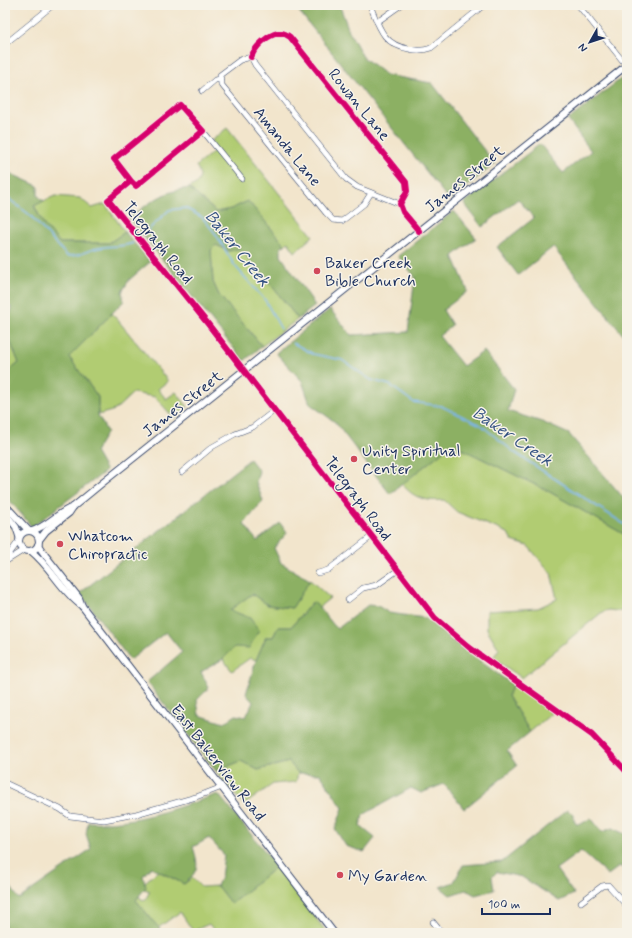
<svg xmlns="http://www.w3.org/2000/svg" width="632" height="938" font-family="Mynerve,sans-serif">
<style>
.green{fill:#b1cc72;stroke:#667e68}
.forest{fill:#8cb064;stroke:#547061}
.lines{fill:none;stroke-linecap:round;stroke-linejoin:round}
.stream{stroke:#7bb6ed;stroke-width:1.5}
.minor-casing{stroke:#3b4a6e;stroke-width:6}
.major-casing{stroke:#3b4a6e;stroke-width:8}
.minor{stroke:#fff;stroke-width:5}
.major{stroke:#fff;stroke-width:6}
.cycleway-casing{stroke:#f7f3e8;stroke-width:8}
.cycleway{stroke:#d6006c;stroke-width:6}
.poi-dot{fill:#d1495b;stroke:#f7f3e8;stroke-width:1.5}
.labels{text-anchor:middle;stroke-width:3;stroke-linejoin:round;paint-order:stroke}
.street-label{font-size:16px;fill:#1b2f5e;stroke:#f7f3e8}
.poi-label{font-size:16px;fill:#1b2f5e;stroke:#f7f3e8;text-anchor:start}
.water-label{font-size:17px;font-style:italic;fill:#335182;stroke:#f7f3e8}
</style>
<rect width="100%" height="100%" fill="#f7f3e8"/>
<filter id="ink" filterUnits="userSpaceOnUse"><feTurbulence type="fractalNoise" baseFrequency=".025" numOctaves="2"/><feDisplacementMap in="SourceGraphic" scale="8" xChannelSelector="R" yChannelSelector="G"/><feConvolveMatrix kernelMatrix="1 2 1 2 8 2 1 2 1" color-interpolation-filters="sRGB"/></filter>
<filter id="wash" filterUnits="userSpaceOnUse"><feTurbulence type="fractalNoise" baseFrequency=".012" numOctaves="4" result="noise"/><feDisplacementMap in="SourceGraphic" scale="16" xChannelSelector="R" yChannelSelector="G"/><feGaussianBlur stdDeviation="0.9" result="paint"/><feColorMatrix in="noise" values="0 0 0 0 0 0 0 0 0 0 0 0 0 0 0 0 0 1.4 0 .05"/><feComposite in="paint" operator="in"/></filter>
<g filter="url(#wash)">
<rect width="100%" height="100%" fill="#f2e5cc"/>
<g class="green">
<path d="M 227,128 L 313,236 L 295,252 L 288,242 L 285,245 L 248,201 L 231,209 L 216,212 L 189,188 C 200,182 203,177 196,166 L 214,151 L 212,140 Z"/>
<polygon points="55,196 80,198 92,208 105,204 125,232 109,243 60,243 44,225 34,205"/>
<polygon points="216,245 229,251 238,248 257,267 298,319 262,346 219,295 213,282 211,250"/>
<polygon points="112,313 168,381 158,389 166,399 176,392 188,407 174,418 155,397 133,393 115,410 98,415 98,397 69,357"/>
<polygon points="5,329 19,363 5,374"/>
<path d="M 452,444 L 548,491 L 627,536 L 627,612 L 608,610 L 601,613 L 522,678 L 493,658 L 499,649 L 487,629 L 487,611 L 538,608 L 557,599 L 551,573 L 528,546 L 512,541 L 508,533 L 457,512 L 444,500 C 427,502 413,498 402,484 Z"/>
<polygon points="310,580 330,598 319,607 312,602 291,627 278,627 273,637 266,637 256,660 250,658 232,671 223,659 235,647 250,618 229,610 252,594 268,605 292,608"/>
<polygon points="513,685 552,713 530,732 508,696"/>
<polygon points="241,761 258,770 289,762 298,773 296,782 273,784 244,805 216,771"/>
<polygon points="277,866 327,933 216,933 209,924 193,931 180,912 158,928 136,900 139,896 141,899 145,900 150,891 144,889 146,887 145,882 158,871 184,884 192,878 201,887 217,886 231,904"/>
</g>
<g class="forest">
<polygon points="294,5 337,5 341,9 349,31 363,57 386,75 432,83 495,164 449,200"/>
<polygon points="627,74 627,340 553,247 518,275 497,247 534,218 518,199 482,227 464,203 540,144 563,173 591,151 568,120"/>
<polygon points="5,171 38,186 38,196 44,201 34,206 44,225 60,243 109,243 125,232 150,262 129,280 122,292 124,301 69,357 98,397 98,415 107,432 95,452 106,471 32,527 5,495 5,374 19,363 5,329 12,308 5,302"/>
<path d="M 189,188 L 216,212 L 231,209 L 248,201 L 285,245 L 281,247 L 281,256 L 311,299 L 315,306 L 298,319 L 257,267 L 239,249 L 229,251 L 216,245 L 211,250 L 213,282 L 219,295 L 262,346 L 244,361 L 129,218 C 151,202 161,192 189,188 Z"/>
<polygon points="454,211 476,238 453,256 468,291 443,310 452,325 439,336 463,366 484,351 514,389 508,411 542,422 569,434 627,502 627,536 548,491 452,444 390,494 335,422 310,404 302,381 276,353 330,309 351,335 408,332 415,277 398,256"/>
<polygon points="250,459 259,471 256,482 263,501 244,524 257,541 280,523 287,533 274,548 281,563 310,580 292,608 268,605 252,594 230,610 250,618 259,630 249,648 235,647 223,659 201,672 209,688 197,700 199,715 224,723 236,715 246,717 253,702 246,694 256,660 266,637 273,637 278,627 291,627 313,602 319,607 337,629 368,605 378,606 389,613 425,618 451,640 513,685 508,696 530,732 507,751 517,766 464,809 444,784 421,793 411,788 363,815 360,826 375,838 364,852 346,846 335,829 343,808 320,774 298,773 289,762 258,770 241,761 216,771 147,682 182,652 166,632 130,660 80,593"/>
<path d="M 218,794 L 277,866 L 231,904 L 217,886 L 221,877 L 224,855 L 209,838 L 193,847 C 199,866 199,871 184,884 L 151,867 L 143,876 L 146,887 L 136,900 L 163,933 L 5,933 L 5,879 L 19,899 L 91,849 L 86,834 L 88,822 C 132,825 177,808 218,794 Z"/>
<polygon points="567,810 574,815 574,820 576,824 581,824 591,818 602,832 612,828 627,835 627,870 620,866 608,875 581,851 556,869 574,894 559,901 522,877 497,872 492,877 494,890 475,895 466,890 450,895 440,887 454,882 463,865 502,862"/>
</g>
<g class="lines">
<g class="stream">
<path d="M 5,196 L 30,215 L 67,256 C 82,257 85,250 98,248 C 110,246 121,247 133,243"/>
<polyline points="144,234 169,210 185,208 202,217 215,233 235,266 265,300 281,329"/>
<polyline points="293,343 313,354 342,360 371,380 390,385 413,402 441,406 481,425 514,452 627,526"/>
</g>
</g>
</g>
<g filter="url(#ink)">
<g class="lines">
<defs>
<g id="minor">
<path d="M 370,5 C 379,27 383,45 409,49 C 417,51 423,51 431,48 L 484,5"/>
<polyline points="578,5 626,65"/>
<polyline points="377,22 401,5"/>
<polyline points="5,44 53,5"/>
<path d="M 251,57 C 257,44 276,25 290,37 L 406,182 L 407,191 L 400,204 L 403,212 L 419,231"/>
<polyline points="251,57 240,60 220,75 221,84 326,213 333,220 342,221 364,204 371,193"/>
<polyline points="251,57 255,65 346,179 357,187 400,204"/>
<polyline points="202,91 215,80 221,79"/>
<polyline points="203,131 242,179"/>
<polyline points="131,181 114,159 180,105 203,131 136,186 131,181 108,200 208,324 435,618 470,648 592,735 627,772"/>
<polyline points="182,472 212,447 235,434 253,427 275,410"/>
<polyline points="5,560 18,542"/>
<polyline points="5,562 24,550"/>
<polyline points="318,573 328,570 372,536"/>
<polyline points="348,600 363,588 377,585 398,570"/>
<polyline points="5,783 60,809 70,816 104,820 136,814 196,797 222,787"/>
<polyline points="581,902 602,886 608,885 627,906"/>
<polyline points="433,922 442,933"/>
</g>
<g id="major">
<polyline points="5,505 28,530"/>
<polyline points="5,513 16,527 19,536"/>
<circle cx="29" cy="541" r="10"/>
<path d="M 32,531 C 48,526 58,512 73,507"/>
<polyline points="39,540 46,531 69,513 73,507 101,484 627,65"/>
<polyline points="38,545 45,555 79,598 82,606"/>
<path d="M 31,551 C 51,567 62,592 82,606 L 334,933"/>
</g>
</defs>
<use href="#minor" class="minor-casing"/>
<use href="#major" class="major-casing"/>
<use href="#minor" class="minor"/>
<use href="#major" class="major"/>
<defs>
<g id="cycleway">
<path d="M 251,57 C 257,44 276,25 290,37 L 406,182 L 407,191 L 400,204 L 403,212 L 419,231"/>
<polyline points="131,181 114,159 180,105 203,131 136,186 131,181 108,200 208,324 435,618 470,648 592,735 627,772"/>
</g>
</defs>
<use href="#cycleway" class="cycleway-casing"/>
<use href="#cycleway" class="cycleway"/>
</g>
</g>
<g class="poi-dot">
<circle cx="317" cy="271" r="4"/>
<circle cx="354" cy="459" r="4"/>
<circle cx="60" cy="544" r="4"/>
<circle cx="340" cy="875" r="4"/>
</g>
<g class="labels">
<g class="street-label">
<text transform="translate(360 104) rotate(51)" y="6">Rowan Lane</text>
<text transform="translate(288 146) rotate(51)" y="6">Amanda Lane</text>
<text transform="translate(464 178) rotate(-39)" y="6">James Street</text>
<text transform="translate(159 242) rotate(51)" y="6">Telegraph Road</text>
<text transform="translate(182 403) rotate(-38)" y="6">James Street</text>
<text transform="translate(359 498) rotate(53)" y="6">Telegraph Road</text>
<text transform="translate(219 762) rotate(52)" y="6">East Bakerview Road</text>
</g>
<g class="poi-label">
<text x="325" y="268">Baker Creek<tspan x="325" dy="18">Bible Church</tspan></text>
<text x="362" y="456">Unity Spiritual<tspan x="362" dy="18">Center</tspan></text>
<text x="68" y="541">Whatcom<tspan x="68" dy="18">Chiropractic</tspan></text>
<text x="348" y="881">My Garden</text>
</g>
<g class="water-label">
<text transform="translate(238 248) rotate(51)" y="6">Baker Creek</text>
<text transform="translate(513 436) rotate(34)" y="6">Baker Creek</text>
</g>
</g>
<rect width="632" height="938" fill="none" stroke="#f7f3e8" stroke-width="20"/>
<g transform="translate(590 42) rotate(231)" stroke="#f7f3e8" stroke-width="3" paint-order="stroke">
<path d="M0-3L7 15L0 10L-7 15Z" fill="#1b2f5e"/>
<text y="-6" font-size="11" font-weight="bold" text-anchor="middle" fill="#1b2f5e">N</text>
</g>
<path d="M482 908v6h68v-6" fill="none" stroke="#1b2f5e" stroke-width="2"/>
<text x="488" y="908" font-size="12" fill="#1b2f5e" stroke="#f7f3e8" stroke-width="3" paint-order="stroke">100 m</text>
</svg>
